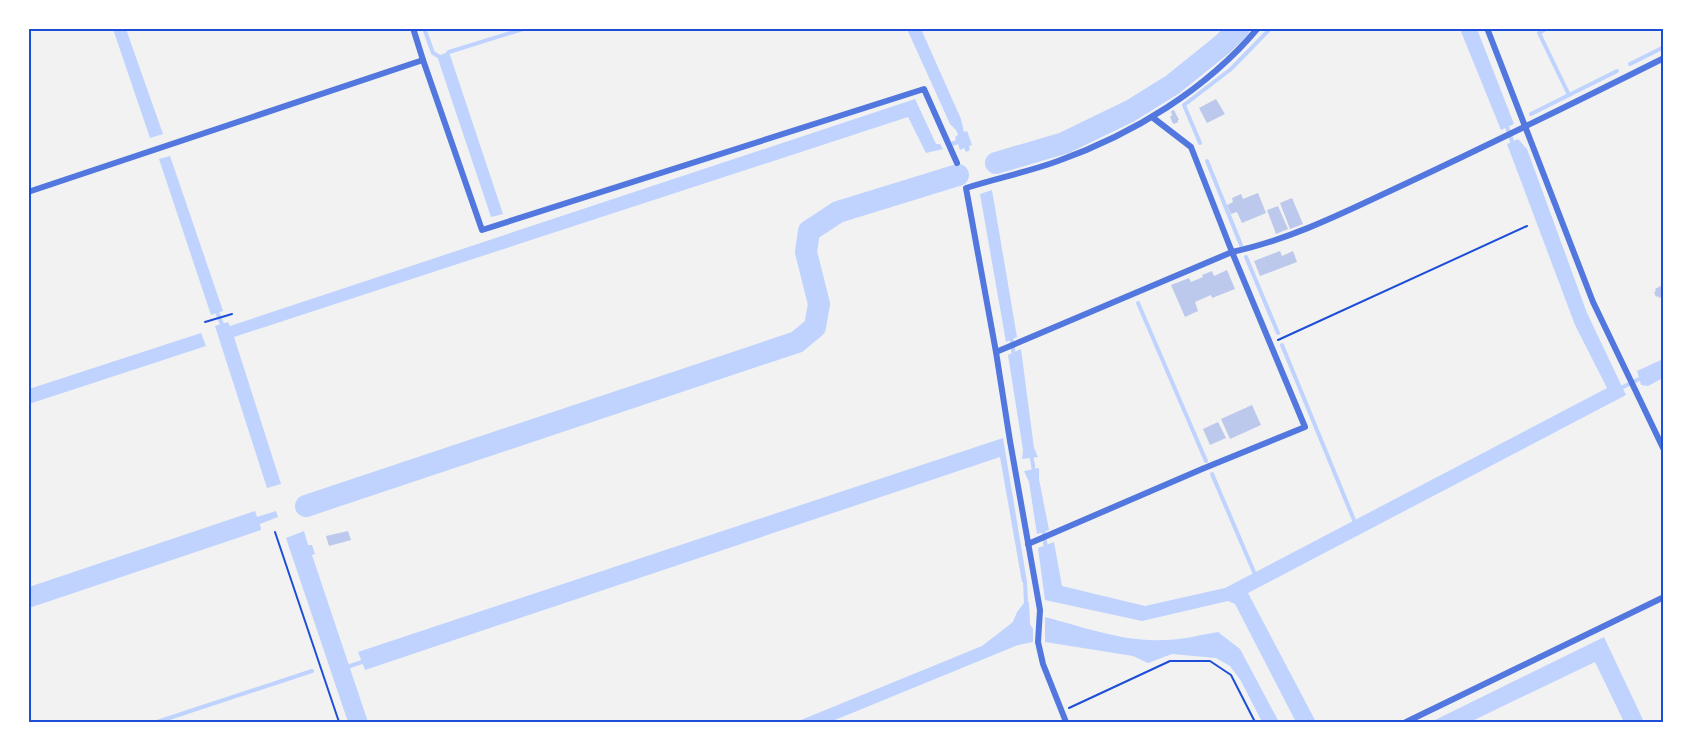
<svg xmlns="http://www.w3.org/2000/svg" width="1692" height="751" font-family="'Golos Text',sans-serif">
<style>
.water{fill:#bfd3fe}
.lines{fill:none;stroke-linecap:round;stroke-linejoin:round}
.stream{stroke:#bfd3fe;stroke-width:4}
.river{stroke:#bfd3fe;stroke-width:22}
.building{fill:#bdc9ec}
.path{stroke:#1d4ed8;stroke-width:2}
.minor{stroke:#5277de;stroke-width:6}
.neatline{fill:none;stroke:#1d4ed8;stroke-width:2}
</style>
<rect width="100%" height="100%" fill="#f2f2f2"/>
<g class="water">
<polygon points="113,29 126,29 163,134 150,138"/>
<polygon points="907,29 921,29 961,119 964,132 967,131 972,145 969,146 970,150 966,152 964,148 960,150 958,144 953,146 951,142 956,140 955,137 958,135 956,130 950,124"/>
<polygon points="1460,29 1477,29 1514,124 1501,130"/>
<polygon points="449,52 503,214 491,217 437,56"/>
<polygon points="915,99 936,144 940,144 943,149 926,153 908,117 234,337 281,484 267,488 215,326 228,322 230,326"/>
<polygon points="1518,139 1527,149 1587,313 1626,395 1248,593 1316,722 1296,722 1235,604 1228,601 1142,621 1045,600 1038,548 1054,542 1062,586 1145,606 1225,588 1607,388 1575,325 1507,144"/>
<polygon points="170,156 223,311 211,315 159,159"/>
<polygon points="992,190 1017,337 1006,342 980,194"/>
<polygon points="201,333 206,346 29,404 29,389"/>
<polygon points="1021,349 1034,448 1038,457 1022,459 1023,450 1008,355"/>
<polygon points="1663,359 1663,378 1648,386 1641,385 1637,371"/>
<polygon points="1003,438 1027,582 1022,582 1000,457 365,670 358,652"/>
<polygon points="1039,468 1039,479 1049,530 1037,534 1029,482 1024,471"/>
<polygon points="255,511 257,517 276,511 278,517 260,524 261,530 29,608 29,587"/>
<polygon points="304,531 308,545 312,545 315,554 312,555 368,722 348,722 286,538"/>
<polygon points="1029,602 1030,624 1033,629 1033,642 1018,645 830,722 796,722 982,646 1013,622 1017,612 1024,603"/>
<path d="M 1045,617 C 1083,627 1124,642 1163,640 C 1182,640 1200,635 1218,632 L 1240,649 L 1279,722 L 1262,722 L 1241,681 L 1230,666 L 1216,658 L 1172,654 L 1148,663 L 1133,656 L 1045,642 Z"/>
<polygon points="1604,637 1644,722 1624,722 1595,662 1470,722 1431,722"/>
</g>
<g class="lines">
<g class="stream">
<polyline points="424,28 433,53 440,57"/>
<polyline points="1547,28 1539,33 1569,95"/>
<polyline points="446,56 449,52 526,28"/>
<polyline points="1630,64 1664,47"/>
<polyline points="1531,114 1617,71"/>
<polyline points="1507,127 1512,141"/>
<polyline points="1200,143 1184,105 1231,69 1271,28"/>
<polyline points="1207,161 1241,245"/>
<polyline points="1246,257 1278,333"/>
<polyline points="1138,303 1206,461"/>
<polyline points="216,309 223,327"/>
<polyline points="1011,335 1014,357"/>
<polyline points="1282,345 1354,520"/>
<polyline points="1623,387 1639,379"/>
<polyline points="1031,453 1034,472"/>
<polyline points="1212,474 1254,572"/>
<polyline points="1043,527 1046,549"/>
<polyline points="1025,582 1026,603"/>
<polyline points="347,667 362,662"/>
<polyline points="157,722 312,671"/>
</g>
<g class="river">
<polyline points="996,163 1064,143 1130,111 1172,85 1223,44 1239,28"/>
<polyline points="306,506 797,342 815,327 819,304 806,252 809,231 838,212 958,175"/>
</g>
</g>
<g class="building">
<polygon points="1216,99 1225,114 1207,123 1199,108"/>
<polygon points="1174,110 1179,120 1178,120 1178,122 1174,124 1172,122 1170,116 1172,116 1171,111"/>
<polygon points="1258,193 1266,213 1242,223 1237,212 1231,214 1227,205 1233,202 1232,198 1241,194 1243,199"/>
<polygon points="1292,198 1303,224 1290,229 1280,203"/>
<polygon points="1278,206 1288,229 1276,234 1267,210"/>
<polygon points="1280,251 1282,256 1293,251 1297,262 1260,276 1254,261"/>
<polygon points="1227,270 1235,289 1212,298 1211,295 1195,302 1198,311 1185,317 1171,285 1189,278 1191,282 1203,277 1202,275 1212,271 1214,276"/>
<polygon points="1663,285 1664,296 1659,298 1658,296 1656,297 1654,292 1656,291 1655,289"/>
<polygon points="1252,405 1261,425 1230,439 1221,419"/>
<polygon points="1218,422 1226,438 1210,445 1203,429"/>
<polygon points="348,531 351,540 329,546 326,536"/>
</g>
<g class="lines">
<g class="path">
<polyline points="205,322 232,314"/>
<polyline points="1278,340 1527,226"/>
<polyline points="275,532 339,722"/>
<polyline points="1069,708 1170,661 1210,661 1231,675 1255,722"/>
</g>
<g class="minor">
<polyline points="413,28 423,60"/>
<polyline points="1487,28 1593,302 1664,450"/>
<polyline points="28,192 423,60 482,230 924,89 957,163"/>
<path d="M 996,352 L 1232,252 C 1293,239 1349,210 1405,184 C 1492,143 1578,101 1664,58"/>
<polyline points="1028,544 1202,469 1305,427 1232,252 1191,147 1152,117"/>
<path d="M 1066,722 L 1043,664 L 1038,642 L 1040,610 L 1010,441 L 996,352 L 966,188 C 997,178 1028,172 1058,161 C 1133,134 1206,90 1258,28"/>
<polyline points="1406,722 1664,597"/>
</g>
</g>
<rect width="1692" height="751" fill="none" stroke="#ffffff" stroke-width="60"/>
<rect x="30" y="30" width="1632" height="691" class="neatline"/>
</svg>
